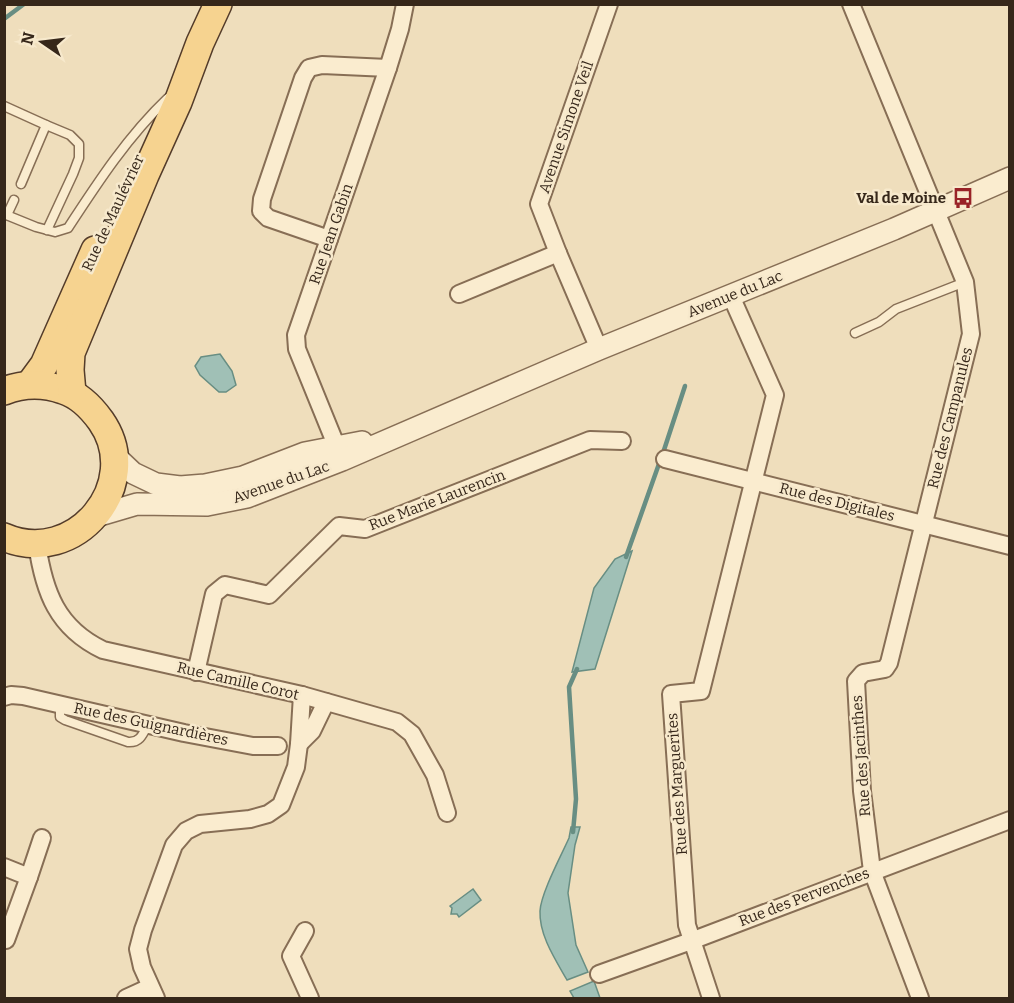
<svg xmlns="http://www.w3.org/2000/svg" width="1014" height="1003" font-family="Bitter,serif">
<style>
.water{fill:#a0c0b6;stroke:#688e83;stroke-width:1.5}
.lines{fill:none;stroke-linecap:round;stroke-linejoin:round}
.stream{stroke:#688e83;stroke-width:4.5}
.service-casing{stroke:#876e55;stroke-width:11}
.minor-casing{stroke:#876e55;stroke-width:20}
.tertiary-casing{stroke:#876e55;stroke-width:24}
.primary-casing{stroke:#543c2a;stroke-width:30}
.service{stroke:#faeccf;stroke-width:8}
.minor{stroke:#faeccf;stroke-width:16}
.tertiary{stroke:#faeccf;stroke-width:21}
.primary{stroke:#f6d390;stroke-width:27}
.labels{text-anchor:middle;stroke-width:5;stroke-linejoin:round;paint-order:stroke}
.street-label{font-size:15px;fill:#36271a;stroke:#f7e9cc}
.poi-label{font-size:15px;font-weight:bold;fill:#36271a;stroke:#f7e9cc;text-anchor:end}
</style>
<rect width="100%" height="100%" fill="#efdebc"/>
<g class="water">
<polygon points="220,354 232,371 236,385 226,392 219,392 200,375 195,366 201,357"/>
<polygon points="632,551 595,669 572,672 594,588 615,559"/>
<path d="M 571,827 L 580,827 L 575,845 L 568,893 L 576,945 L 588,972 L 567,980 C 555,959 539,935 540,911 C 541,893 561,856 569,838 Z"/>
<polygon points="473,889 481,900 459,917 457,914 451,914 452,908 450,906"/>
<polygon points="594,981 600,998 574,998 570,991"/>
</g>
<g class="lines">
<g class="stream">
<polyline points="4,19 24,4"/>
<polyline points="664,450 685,386"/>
<polyline points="626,557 660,461"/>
<polyline points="573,832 576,799 569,687 577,669"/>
</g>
<defs>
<g id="service">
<polyline points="4,106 46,125 21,184"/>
<polyline points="46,125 70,135 79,144 79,158 73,174 47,230"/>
<path d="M 4,214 L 36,227 L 55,232 L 68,228 C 98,182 128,136 168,98"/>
<polyline points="7,215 14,200"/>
<polyline points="855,333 879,322 896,309 965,282"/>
<path d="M 60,704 L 60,717 L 65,720 L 128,742 C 140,743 143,734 148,724"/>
</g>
<g id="minor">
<polyline points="851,4 965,282 971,334 889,663 885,669 863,673 856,681 862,791 872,871 920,998"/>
<polyline points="329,239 268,218 261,211 262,199 303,78 309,68 322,65 388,68"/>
<polyline points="459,294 558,253"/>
<polyline points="599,349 558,253 539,204 609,4"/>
<polyline points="338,457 334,440 297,349 296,335 388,68 400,29 405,4"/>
<polyline points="665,459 1010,546"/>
<path d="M 37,544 C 44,592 57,628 103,650 L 302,695 L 397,722 L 412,734 L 435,775 L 447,813"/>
<polyline points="196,672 214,594 225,585 269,595 339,526 365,529 590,440 622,441"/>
<polyline points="302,695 299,744 312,731 326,702"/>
<polyline points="4,697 11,695 23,696 184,733 253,746 278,746"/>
<polyline points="4,867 29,877 6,940"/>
<polyline points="29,877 42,838"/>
<polyline points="305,931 291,956 310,998"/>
<polyline points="599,974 691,941 1010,820"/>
<polyline points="126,998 150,987"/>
<polyline points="156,998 142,967 138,949 143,930 174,845 186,831 200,824 250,819 268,814 281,805 296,767 299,744"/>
<polyline points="711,998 687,925 671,694 701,691 775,395 731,296"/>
</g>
<g id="tertiary">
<polyline points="114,455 133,473 156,484 180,487 205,485 243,477 305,453 362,442"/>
<polyline points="93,517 137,504 207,505 247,497 342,460 599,349 894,229 1010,178"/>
</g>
<g id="primary">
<polyline points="30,384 44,365 95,250"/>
<path d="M 4,391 C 24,383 43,383 63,390 C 79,395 91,407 101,421 C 145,484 75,568 4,537"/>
<polyline points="72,393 70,370 71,353 145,175 178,102 200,43 218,4"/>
</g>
</defs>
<use href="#service" class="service-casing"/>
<use href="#minor" class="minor-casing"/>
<use href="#tertiary" class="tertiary-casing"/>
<use href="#primary" class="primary-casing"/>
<use href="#service" class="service"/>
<use href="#minor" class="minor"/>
<use href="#tertiary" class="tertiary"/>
<use href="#primary" class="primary"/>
</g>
<defs>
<symbol id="bus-bare" viewBox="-9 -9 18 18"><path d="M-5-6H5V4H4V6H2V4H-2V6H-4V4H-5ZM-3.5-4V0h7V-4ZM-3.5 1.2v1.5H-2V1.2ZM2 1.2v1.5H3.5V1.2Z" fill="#992227" stroke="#f7e9cc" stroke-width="2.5" paint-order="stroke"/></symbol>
</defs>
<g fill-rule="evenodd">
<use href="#bus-bare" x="948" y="183" width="30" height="30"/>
</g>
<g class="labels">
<g class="street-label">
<text transform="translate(566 127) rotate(-71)" y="5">Avenue Simone Veil</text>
<text transform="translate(113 213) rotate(-65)" y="5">Rue de Maulévrier</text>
<text transform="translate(331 234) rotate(-71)" y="5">Rue Jean Gabin</text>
<text transform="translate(735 294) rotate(-22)" y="5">Avenue du Lac</text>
<text transform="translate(950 418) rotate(-76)" y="5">Rue des Campanules</text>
<text transform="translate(281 482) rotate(-19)" y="5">Avenue du Lac</text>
<text transform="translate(437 500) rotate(-21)" y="5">Rue Marie Laurencin</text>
<text transform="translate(837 502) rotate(14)" y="5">Rue des Digitales</text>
<text transform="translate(238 681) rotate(13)" y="5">Rue Camille Corot</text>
<text transform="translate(151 724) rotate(12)" y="5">Rue des Guignardières</text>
<text transform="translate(861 756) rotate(-94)" y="5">Rue des Jacinthes</text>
<text transform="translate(677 784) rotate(-94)" y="5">Rue des Marguerites</text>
<text transform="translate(804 897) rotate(-21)" y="5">Rue des Pervenches</text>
</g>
<g class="poi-label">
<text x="946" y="203">Val de Moine</text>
</g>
</g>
<rect width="1014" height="1003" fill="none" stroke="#36271a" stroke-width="12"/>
<g transform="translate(42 42) rotate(284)" stroke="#f7e9cc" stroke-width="4.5" paint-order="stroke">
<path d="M0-4.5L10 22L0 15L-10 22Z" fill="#36271a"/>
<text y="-9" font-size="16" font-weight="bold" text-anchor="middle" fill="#36271a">N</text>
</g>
</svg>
